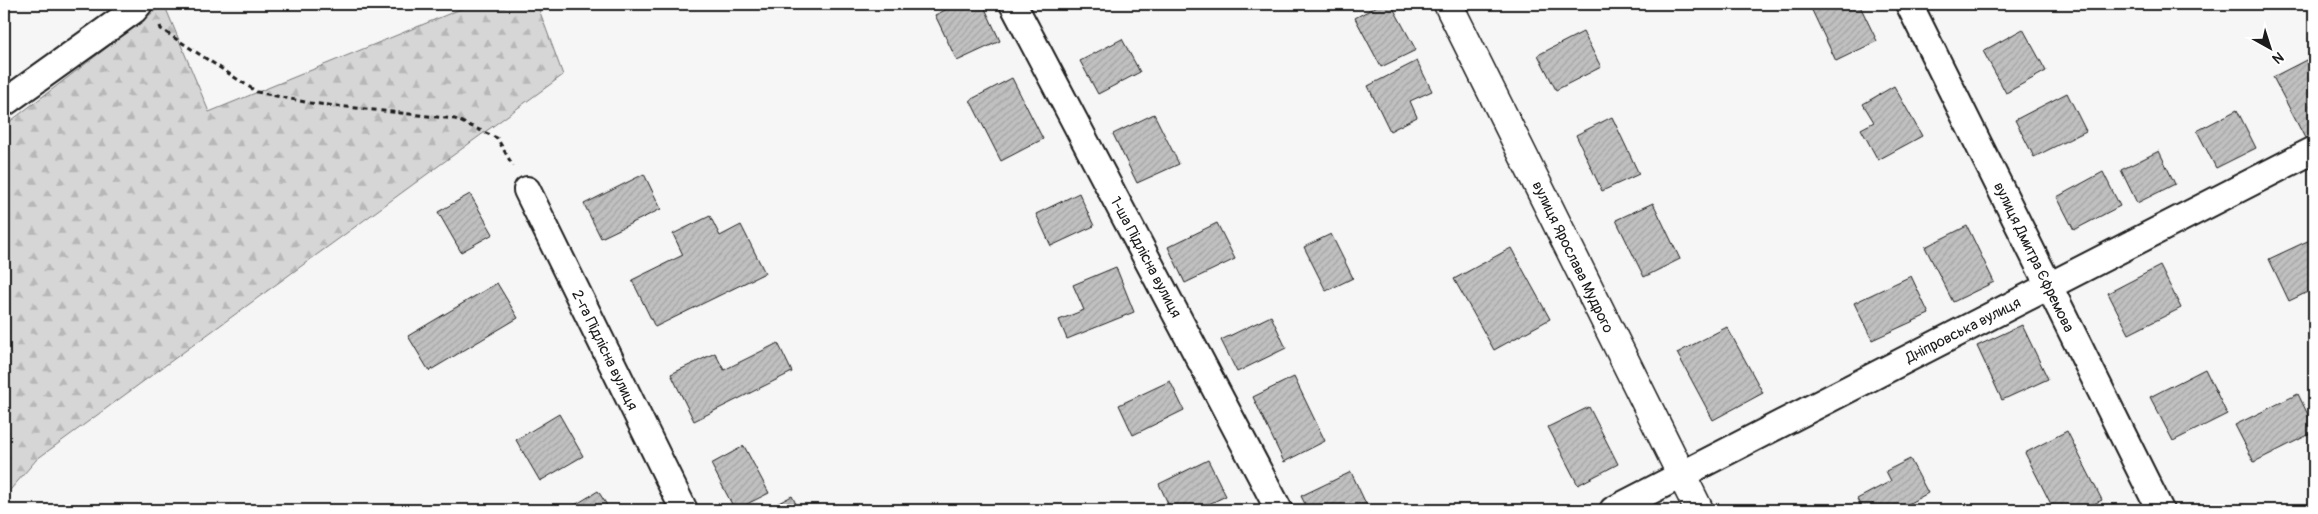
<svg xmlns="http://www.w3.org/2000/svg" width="2318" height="514" font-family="Pangolin,sans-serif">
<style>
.forest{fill:url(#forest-firs);stroke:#797979}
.building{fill:url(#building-hatch);stroke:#1c1c1c}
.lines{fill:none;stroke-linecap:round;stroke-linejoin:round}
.street-casing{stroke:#1c1c1c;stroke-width:30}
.secondary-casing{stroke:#1c1c1c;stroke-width:31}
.path{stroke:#1c1c1c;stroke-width:3;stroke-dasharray:5 4;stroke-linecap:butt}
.street{stroke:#fff;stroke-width:26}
.secondary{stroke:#fff;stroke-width:28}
.labels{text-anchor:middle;stroke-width:5;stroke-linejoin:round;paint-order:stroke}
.street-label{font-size:15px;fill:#1c1c1c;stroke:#fff}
</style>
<defs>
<pattern id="forest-firs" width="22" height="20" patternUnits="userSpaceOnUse" patternTransform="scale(1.25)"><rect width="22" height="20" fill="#d6d6d6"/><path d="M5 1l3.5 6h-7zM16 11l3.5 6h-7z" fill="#b7b7b7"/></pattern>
<pattern id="building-hatch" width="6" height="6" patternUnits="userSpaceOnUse" patternTransform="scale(1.25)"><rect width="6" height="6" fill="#c0c0c0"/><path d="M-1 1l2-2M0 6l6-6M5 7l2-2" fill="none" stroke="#a4a4a4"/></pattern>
</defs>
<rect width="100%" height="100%" fill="#f6f6f6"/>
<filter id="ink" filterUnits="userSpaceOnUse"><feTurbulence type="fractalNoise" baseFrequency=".02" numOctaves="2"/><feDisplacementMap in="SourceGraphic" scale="10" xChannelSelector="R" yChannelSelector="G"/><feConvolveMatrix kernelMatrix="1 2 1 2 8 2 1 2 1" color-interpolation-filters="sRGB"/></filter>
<g filter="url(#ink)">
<polygon class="forest" points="164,4 209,112 473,4 537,4 563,75 37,459 4,497 4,126"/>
<g class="building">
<polygon points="958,4 983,4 1000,41 957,61 935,15"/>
<polygon points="1381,4 1391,4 1416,50 1381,67 1355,18"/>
<polygon points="1809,4 1859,4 1877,41 1836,61"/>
<polygon points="2023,29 2046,71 2006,93 1983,51"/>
<polygon points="1583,32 1601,67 1556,90 1538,55"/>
<polygon points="1122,39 1140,72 1098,94 1080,61"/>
<polygon points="2314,56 2314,133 2305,138 2273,77"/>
<polygon points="1417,61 1432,91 1410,101 1417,117 1390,131 1368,86"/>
<polygon points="1012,78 1043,139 1001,161 970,100"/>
<polygon points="1894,86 1922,136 1878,160 1861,129 1874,122 1863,104"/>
<polygon points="2067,93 2086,131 2034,157 2015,120"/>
<polygon points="2237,110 2256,148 2216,168 2197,131"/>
<polygon points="1154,114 1179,164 1137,183 1113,134"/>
<polygon points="1612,117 1639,174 1602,191 1576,135"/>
<polygon points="2159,151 2175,184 2137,203 2121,170"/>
<polygon points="2103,172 2120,206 2074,230 2057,197"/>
<polygon points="644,174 661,209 601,238 584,204"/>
<polygon points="1079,193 1094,226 1051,246 1036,214"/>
<polygon points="470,194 493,234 461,252 438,212"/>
<polygon points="1653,203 1680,259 1644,277 1616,220"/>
<polygon points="710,216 720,236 741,225 765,273 655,327 632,280 683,255 673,234"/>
<polygon points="1217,223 1235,259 1185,283 1168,247"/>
<polygon points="1967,226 1994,282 1953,302 1925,247"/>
<polygon points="1331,234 1353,278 1326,291 1304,247"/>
<polygon points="2314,238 2314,289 2289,301 2269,259"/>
<polygon points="1511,248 1550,319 1494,350 1454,279"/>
<polygon points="2160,266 2181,308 2129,334 2108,293"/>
<polygon points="1116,267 1134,312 1067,339 1059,320 1084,310 1073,285"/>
<polygon points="1911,276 1929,314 1872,340 1854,303"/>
<polygon points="497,283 518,318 429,371 408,336"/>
<polygon points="1271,316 1286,348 1237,372 1221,340"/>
<polygon points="2022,325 2048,379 2002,400 1977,346"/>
<polygon points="1727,327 1763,393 1713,420 1677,353"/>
<polygon points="778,343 792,372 694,421 671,374 715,353 724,370"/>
<polygon points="2205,369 2227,414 2173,441 2150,397"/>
<polygon points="1294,377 1325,441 1284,462 1253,397"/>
<polygon points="1170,381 1184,410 1133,435 1119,405"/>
<polygon points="2298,394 2314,427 2314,432 2254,462 2235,425"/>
<polygon points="1589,407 1618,464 1578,485 1548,427"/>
<polygon points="559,414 583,456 540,481 516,440"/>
<polygon points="2067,431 2102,500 2081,510 2054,510 2025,453"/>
<polygon points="744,446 769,493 735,510 711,464"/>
<polygon points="1910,459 1928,493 1897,510 1863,510 1857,499 1891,481 1886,471"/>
<polygon points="1208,460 1226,496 1196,510 1171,510 1159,484"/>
<polygon points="1351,472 1368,508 1362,510 1308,510 1301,496"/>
<polygon points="598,491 610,510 567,510"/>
<polygon points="792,496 799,510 765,510"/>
</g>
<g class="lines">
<defs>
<g id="street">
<polyline points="1013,4 1279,510"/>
<polyline points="1909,4 2160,510"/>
<polyline points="4,103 134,10 139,4"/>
<polyline points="527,190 684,510"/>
<polyline points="1613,510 2314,150"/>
</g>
<polyline id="secondary" points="1448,4 1699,510"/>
</defs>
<use href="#street" class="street-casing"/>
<use href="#secondary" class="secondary-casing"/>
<polyline class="path" points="160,26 161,29 257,92 310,103 455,119 497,138 513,166"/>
<use href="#street" class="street"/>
<use href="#secondary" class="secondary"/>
</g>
</g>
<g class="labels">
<g class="street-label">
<text transform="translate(1146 257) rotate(62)" y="5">1-ша Підлісна вулиця</text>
<text transform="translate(1573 257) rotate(64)" y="5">вулиця Ярослава Мудрого</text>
<text transform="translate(2034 257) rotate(64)" y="5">вулиця Дмитра Єфремова</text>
<text transform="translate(1963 330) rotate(-27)" y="5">Дніпровська вулиця</text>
<text transform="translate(605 350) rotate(64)" y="5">2-га Підлісна вулиця</text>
</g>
</g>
<rect width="2318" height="514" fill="none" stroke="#fff" stroke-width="20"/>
<rect x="10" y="10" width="2298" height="494" fill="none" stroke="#1c1c1c" stroke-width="2" filter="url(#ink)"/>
<g transform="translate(2270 48) rotate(141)" stroke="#ffffff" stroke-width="4" paint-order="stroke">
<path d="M0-4L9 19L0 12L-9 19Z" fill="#1c1c1c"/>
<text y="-8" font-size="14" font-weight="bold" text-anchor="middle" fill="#1c1c1c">N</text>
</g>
</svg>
